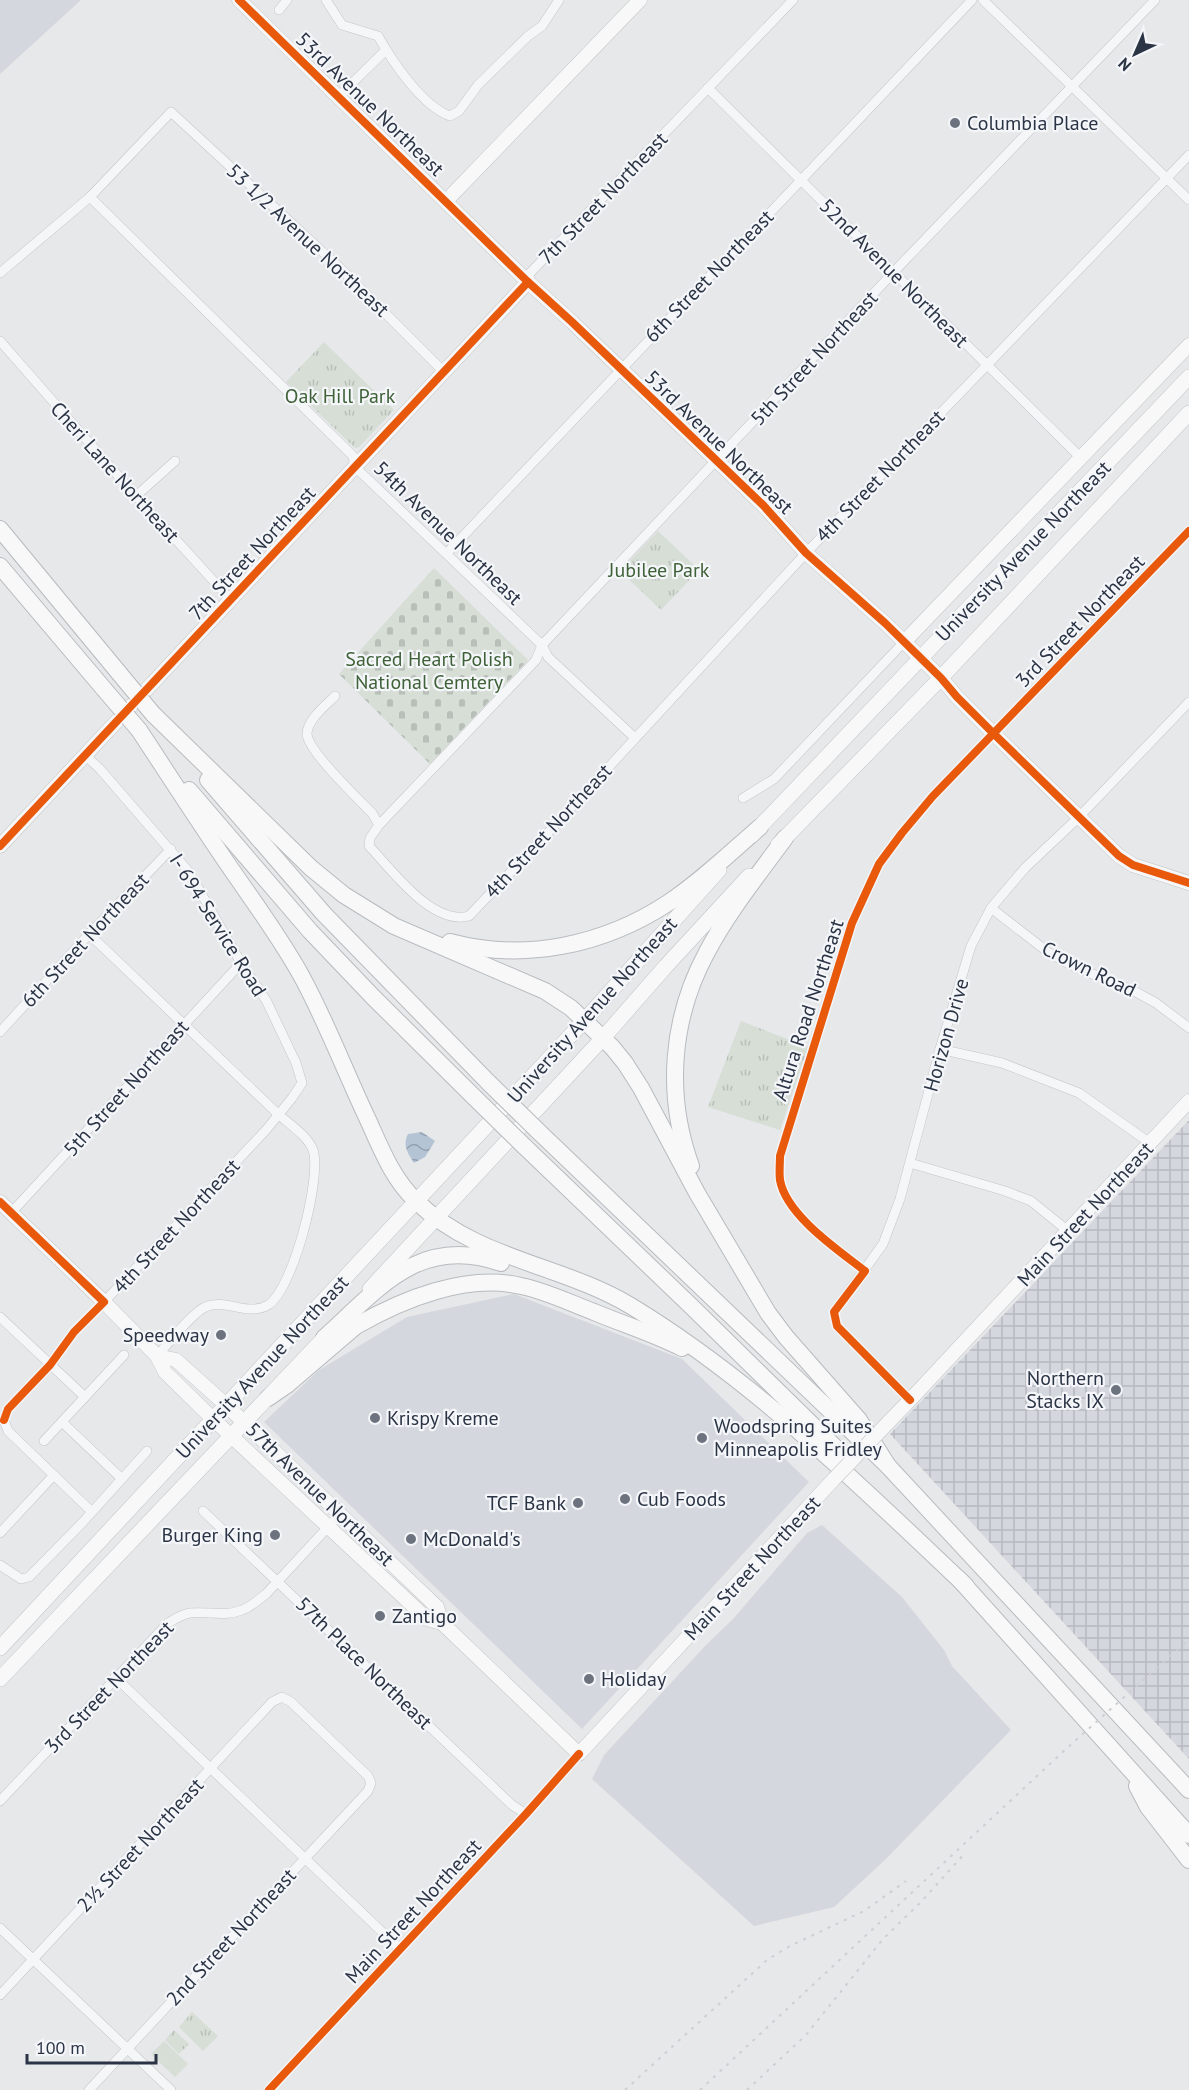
<svg xmlns="http://www.w3.org/2000/svg" width="1189" height="2090" font-family="'PT Sans',sans-serif">
<style>
.built{fill:#d4d7dd}
.industrial{fill:url(#industrial-grid)}
.grass{fill:url(#grass-tufts)}
.cemetery{fill:url(#cemetery-stones)}
.pitch{fill:#d6ded6}
.water{fill:url(#water-waves)}
.lines{fill:none;stroke-linecap:round;stroke-linejoin:round}
.street-casing{stroke:#c4c6c8;stroke-width:10}
.secondary-casing{stroke:#c4c6c8;stroke-width:15}
.primary-casing{stroke:#c2c5c8;stroke-width:16}
.highway-casing{stroke:#b8bbbf;stroke-width:18}
.street{stroke:#f5f6f7;stroke-width:9}
.secondary{stroke:#f8f8f8;stroke-width:14}
.primary{stroke:#f8f8f8;stroke-width:15}
.highway{stroke:#f8f8f8;stroke-width:16}
.rail{stroke:#cecfd2;stroke-width:2;stroke-dasharray:3 6;stroke-linecap:butt}
.secondary-bridge-casing{stroke:#c4c6c8;stroke-width:15;stroke-linecap:butt}
.highway-bridge-casing{stroke:#b8bbbf;stroke-width:18;stroke-linecap:butt}
.secondary-bridge{stroke:#f8f8f8;stroke-width:14}
.highway-bridge{stroke:#f8f8f8;stroke-width:16}
.cycleway-casing{stroke:#f4f6f9;stroke-width:11}
.cycleway{stroke:#e8590c;stroke-width:8}
.poi-dot{fill:#6c737f;stroke:#f4f6f9;stroke-width:2}
.labels{text-anchor:middle;stroke-width:4.5;stroke-linejoin:round;paint-order:stroke}
.street-label{font-size:20px;fill:#2b3445;stroke:#f4f6f9}
.poi-label{font-size:20px;fill:#2b3445;stroke:#f4f6f9;text-anchor:start}
.park-label{font-size:20px;fill:#3f6138;stroke:#f4f6f9}
</style>
<defs>
<pattern id="industrial-grid" width="8" height="8" patternUnits="userSpaceOnUse" patternTransform="scale(1.5)"><rect width="8" height="8" fill="#d4d7dd"/><path d="M0 4h8M4 0v8" fill="none" stroke="#b6b9bf"/></pattern>
<pattern id="grass-tufts" width="24" height="20" patternUnits="userSpaceOnUse" patternTransform="scale(1.5)"><rect width="24" height="20" fill="#d6ded6"/><path d="M3 7l-1-3M5 7V3M7 7l1-3M15 17l-1-3M17 17v-4M19 17l1-3" fill="none" stroke="#b8bfb9"/></pattern>
<pattern id="cemetery-stones" width="16" height="16" patternUnits="userSpaceOnUse" patternTransform="scale(1.5)"><rect width="16" height="16" fill="#d6ded6"/><path d="M2 7V4a2 2 0 0 1 4 0v3zM10 15v-3a2 2 0 0 1 4 0v3z" fill="#b8bfb9"/></pattern>
<pattern id="water-waves" width="16" height="10" patternUnits="userSpaceOnUse" patternTransform="scale(1.5)"><rect width="16" height="10" fill="#b4c4d5"/><path d="M0 5q4-4 8 0t8 0" fill="none" stroke="#93a0af"/></pattern>
</defs>
<rect width="100%" height="100%" fill="#e6e8ea"/>
<g class="built">
<polygon points="0,0 81,0 0,74"/>
<polygon points="514,1294 682,1359 809,1482 582,1729 264,1422 319,1370 407,1317"/>
<polygon points="822,1525 902,1597 944,1650 952,1666 1011,1730 886,1859 834,1907 754,1926 592,1779 604,1755 706,1645 734,1618 807,1533"/>
</g>
<polygon class="industrial" points="1189,1120 1189,1759 890,1434"/>
<g class="grass">
<polygon points="324,342 394,410 359,447 355,448 286,382"/>
<polygon points="658,531 699,570 661,610 620,571"/>
<polygon points="741,1021 808,1047 780,1130 708,1107"/>
<polygon points="192,2012 218,2036 203,2051 179,2027"/>
<polygon points="174,2030 189,2044 179,2054 165,2040"/>
</g>
<polygon class="cemetery" points="434,568 528,660 430,764 339,674"/>
<polygon class="pitch" points="164,2041 188,2064 175,2077 151,2054"/>
<path class="water" d="M 422,1132 L 435,1141 L 425,1157 L 414,1163 C 408,1154 402,1145 408,1134 Z"/>
<g class="lines">
<defs>
<g id="street">
<path d="M 326,0 L 342,25 L 378,36 C 392,61 422,106 450,116 L 459,111 L 478,85 L 528,36 L 542,26 L 559,0"/>
<polyline points="983,0 1189,200"/>
<path d="M 1155,0 L 908,257 L 542,645 L 536,660 L 379,825 L 370,838 L 369,846 C 392,870 432,926 469,916 L 560,820 L 806,553 L 1189,155"/>
<polyline points="279,10 287,0"/>
<polyline points="708,88 1081,458"/>
<polyline points="338,97 386,50"/>
<polyline points="90,197 353,456 355,467 542,645 548,657 635,738"/>
<polyline points="0,273 90,197 171,112 339,267 443,371"/>
<polyline points="528,282 530,273 793,0"/>
<polyline points="0,341 136,496 231,600"/>
<polyline points="136,496 175,461"/>
<polyline points="447,553 972,0"/>
<path d="M 335,696 C 326,705 307,720 307,734 C 308,751 358,799 372,813 L 379,825"/>
<polyline points="86,756 100,769 189,872 241,963 266,1000 296,1063 302,1083 292,1098 266,1130 104,1302 74,1332 50,1365 8,1409 4,1420 8,1431 91,1511"/>
<polyline points="743,798 774,779 904,642"/>
<polyline points="991,908 1049,953 1073,966 1134,991 1156,1003 1189,1028"/>
<path d="M 89,934 L 278,1114 C 289,1124 308,1136 313,1150 C 322,1177 293,1290 268,1305 C 248,1317 226,1298 205,1307 C 191,1314 168,1344 157,1356"/>
<polyline points="0,1032 89,934 171,849"/>
<polyline points="940,1049 1002,1063 1079,1093 1150,1143"/>
<polyline points="910,1163 1005,1191 1031,1201 1068,1231"/>
<polyline points="11,1213 241,963"/>
<path d="M 865,1271 C 838,1250 786,1215 780,1180 C 779,1172 780,1164 780,1156 L 852,923 L 879,864 L 902,833 L 933,796 L 1189,531"/>
<polyline points="0,1317 85,1397"/>
<polyline points="910,1400 837,1326 834,1312 883,1244 900,1199 940,1049 971,946 991,908 1025,868 1078,818 1189,702"/>
<polyline points="62,1422 122,1479"/>
<polyline points="44,1441 124,1355"/>
<polyline points="203,1511 512,1805 526,1814"/>
<polyline points="0,1533 54,1475"/>
<polyline points="0,1565 21,1579 29,1577 82,1523 147,1451"/>
<polyline points="115,1677 400,1949"/>
<path d="M 0,1801 L 168,1623 C 175,1619 182,1614 190,1613 C 207,1611 225,1617 242,1610 C 251,1607 259,1599 266,1594 L 341,1513"/>
<polyline points="0,1928 171,2090"/>
<polyline points="0,1995 272,1702 282,1697 291,1702 368,1776 371,1783 368,1791 89,2090"/>
<polyline points="269,2090 526,1814 579,1754"/>
</g>
<g id="secondary">
<polyline points="239,0 528,282 572,322 763,505 806,553 885,623 941,678 957,697 994,734 1119,856 1133,865 1189,883"/>
<polyline points="446,201 640,0"/>
<polyline points="904,642 1189,345"/>
<polyline points="0,846 528,282"/>
<polyline points="0,1202 104,1302 157,1356 165,1372 213,1419 427,1619 442,1623 579,1754 834,1479"/>
<polyline points="157,1356 176,1360 226,1405 437,1607 442,1623"/>
<polyline points="880,1431 910,1400 1189,1101"/>
</g>
<g id="primary">
<polyline points="752,835 1189,377"/>
<polyline points="778,845 935,684 1189,413"/>
<polyline points="370,1289 603,1038 666,966 749,876"/>
<polyline points="0,1648 584,1021 719,870"/>
<polyline points="0,1679 331,1331"/>
</g>
<g id="highway">
<polyline points="0,529 119,673"/>
<polyline points="0,566 104,689"/>
<polyline points="153,714 311,868 344,895 394,926 545,991 571,1008 612,1047 625,1063 641,1088 697,1193 768,1313 786,1337 859,1420 888,1466"/>
<path d="M 139,730 C 168,774 197,819 227,863 C 253,901 280,937 302,977 C 327,1023 346,1074 369,1122 C 382,1151 393,1179 416,1201 C 477,1260 561,1264 631,1306 C 756,1382 860,1486 966,1586"/>
<polyline points="208,780 324,914 489,1083"/>
<polyline points="189,790 310,931 373,997 475,1098"/>
<path d="M 450,942 C 525,962 604,945 668,903 C 701,881 730,853 760,827"/>
<polyline points="537,1130 888,1466 1189,1790"/>
<polyline points="524,1146 691,1306 847,1459"/>
<path d="M 691,1166 C 665,1095 671,1018 707,952 C 728,912 758,875 785,838"/>
<path d="M 324,1338 C 378,1289 420,1234 501,1263"/>
<path d="M 268,1398 L 287,1385 L 356,1326 C 403,1299 467,1273 521,1286 C 546,1291 570,1303 594,1312 C 623,1324 654,1334 682,1348"/>
<polyline points="959,1579 1189,1835"/>
<polyline points="1137,1786 1148,1807 1189,1860"/>
</g>
</defs>
<use href="#street" class="street-casing"/>
<use href="#secondary" class="secondary-casing"/>
<use href="#primary" class="primary-casing"/>
<use href="#highway" class="highway-casing"/>
<use href="#street" class="street"/>
<use href="#secondary" class="secondary"/>
<use href="#primary" class="primary"/>
<use href="#highway" class="highway"/>
<g class="rail">
<polyline points="625,2090 767,1960 790,1946 864,1911 906,1881"/>
<polyline points="700,2090 1066,1749 1189,1639"/>
<polyline points="747,2090 806,2035 883,1939 921,1902 966,1852"/>
</g>
<defs>
<polyline id="secondary-bridge" points="834,1479 880,1431"/>
<g id="highway-bridge">
<polyline points="119,673 153,714"/>
<polyline points="104,689 139,730"/>
<polyline points="489,1083 537,1130"/>
<polyline points="475,1098 524,1146"/>
</g>
</defs>
<use href="#secondary-bridge" class="secondary-bridge-casing"/>
<use href="#highway-bridge" class="highway-bridge-casing"/>
<use href="#secondary-bridge" class="secondary-bridge"/>
<use href="#highway-bridge" class="highway-bridge"/>
<defs>
<g id="cycleway">
<polyline points="239,0 528,282 572,322 763,505 806,553 885,623 941,678 957,697 994,734 1119,856 1133,865 1189,883"/>
<polyline points="0,846 528,282"/>
<polyline points="0,1202 104,1302 74,1332 50,1365 8,1409 4,1420"/>
<path d="M 910,1400 L 837,1326 L 834,1312 L 865,1271 C 838,1250 786,1215 780,1180 C 779,1172 780,1164 780,1156 L 852,923 L 879,864 L 902,833 L 933,796 L 1189,531"/>
<polyline points="269,2090 526,1814 579,1754"/>
</g>
</defs>
<use href="#cycleway" class="cycleway-casing"/>
<use href="#cycleway" class="cycleway"/>
</g>
<g class="poi-dot">
<circle cx="955" cy="123" r="6"/>
<circle cx="221" cy="1335" r="6"/>
<circle cx="1116" cy="1390" r="6"/>
<circle cx="375" cy="1418" r="6"/>
<circle cx="702" cy="1438" r="6"/>
<circle cx="625" cy="1499" r="6"/>
<circle cx="578" cy="1503" r="6"/>
<circle cx="275" cy="1535" r="6"/>
<circle cx="411" cy="1539" r="6"/>
<circle cx="380" cy="1616" r="6"/>
<circle cx="589" cy="1679" r="6"/>
</g>
<g class="labels">
<g class="street-label">
<text transform="translate(370 104) rotate(44)" y="7">53rd Avenue Northeast</text>
<text transform="translate(603 198) rotate(-46)" y="7">7th Street Northeast</text>
<text transform="translate(308 240) rotate(43)" y="7">53 1/2 Avenue Northeast</text>
<text transform="translate(894 273) rotate(45)" y="7">52nd Avenue Northeast</text>
<text transform="translate(709 276) rotate(-46)" y="7">6th Street Northeast</text>
<text transform="translate(814 358) rotate(-47)" y="7">5th Street Northeast</text>
<text transform="translate(719 442) rotate(44)" y="7">53rd Avenue Northeast</text>
<text transform="translate(115 472) rotate(48)" y="7">Cheri Lane Northeast</text>
<text transform="translate(880 476) rotate(-46)" y="7">4th Street Northeast</text>
<text transform="translate(448 533) rotate(44)" y="7">54th Avenue Northeast</text>
<text transform="translate(1023 551) rotate(-46)" y="7">University Avenue Northeast</text>
<text transform="translate(252 553) rotate(-47)" y="7">7th Street Northeast</text>
<text transform="translate(1080 621) rotate(-46)" y="7">3rd Street Northeast</text>
<text transform="translate(548 831) rotate(-47)" y="7">4th Street Northeast</text>
<text transform="translate(218 925) rotate(58)" y="7">I- 694 Service Road</text>
<text transform="translate(85 940) rotate(-47)" y="7">6th Street Northeast</text>
<text transform="translate(1089 969) rotate(26)" y="7">Crown Road</text>
<text transform="translate(592 1010) rotate(-48)" y="7">University Avenue Northeast</text>
<text transform="translate(808 1010) rotate(-72)" y="7">Altura Road Northeast</text>
<text transform="translate(946 1035) rotate(-74)" y="7">Horizon Drive</text>
<text transform="translate(126 1088) rotate(-48)" y="7">5th Street Northeast</text>
<text transform="translate(1085 1214) rotate(-47)" y="7">Main Street Northeast</text>
<text transform="translate(176 1226) rotate(-47)" y="7">4th Street Northeast</text>
<text transform="translate(262 1367) rotate(-47)" y="7">University Avenue Northeast</text>
<text transform="translate(320 1494) rotate(44)" y="7">57th Avenue Northeast</text>
<text transform="translate(752 1568) rotate(-47)" y="7">Main Street Northeast</text>
<text transform="translate(364 1663) rotate(44)" y="7">57th Place Northeast</text>
<text transform="translate(109 1687) rotate(-46)" y="7">3rd Street Northeast</text>
<text transform="translate(140 1845) rotate(-47)" y="7">2½ Street Northeast</text>
<text transform="translate(413 1911) rotate(-47)" y="7">Main Street Northeast</text>
<text transform="translate(231 1937) rotate(-47)" y="7">2nd Street Northeast</text>
</g>
<g class="poi-label">
<text x="967" y="130">Columbia Place</text>
<text x="209" y="1342" text-anchor="end">Speedway</text>
<text x="1104" y="1385" text-anchor="end">Northern<tspan x="1104" dy="23">Stacks IX</tspan></text>
<text x="387" y="1425">Krispy Kreme</text>
<text x="714" y="1433">Woodspring Suites<tspan x="714" dy="23">Minneapolis Fridley</tspan></text>
<text x="637" y="1506">Cub Foods</text>
<text x="566" y="1510" text-anchor="end">TCF Bank</text>
<text x="263" y="1542" text-anchor="end">Burger King</text>
<text x="423" y="1546">McDonald's</text>
<text x="392" y="1623">Zantigo</text>
<text x="601" y="1686">Holiday</text>
</g>
<g class="park-label">
<text x="340" y="403">Oak Hill Park</text>
<text x="659" y="577">Jubilee Park</text>
<text x="429" y="666">Sacred Heart Polish<tspan x="429" dy="23">National Cemtery</tspan></text>
</g>
</g>
<g transform="translate(1135 54) rotate(224)" stroke="#f4f6f9" stroke-width="4.5" paint-order="stroke">
<path d="M0-4.5L10 22L0 15L-10 22Z" fill="#2b3445"/>
<text y="-9" font-size="16" font-weight="bold" text-anchor="middle" fill="#2b3445">N</text>
</g>
<path d="M27 2054v9h129v-9" fill="none" stroke="#2b3445" stroke-width="3"/>
<text x="36" y="2054" font-size="18" fill="#2b3445" stroke="#f4f6f9" stroke-width="4.5" paint-order="stroke">100 m</text>
</svg>
